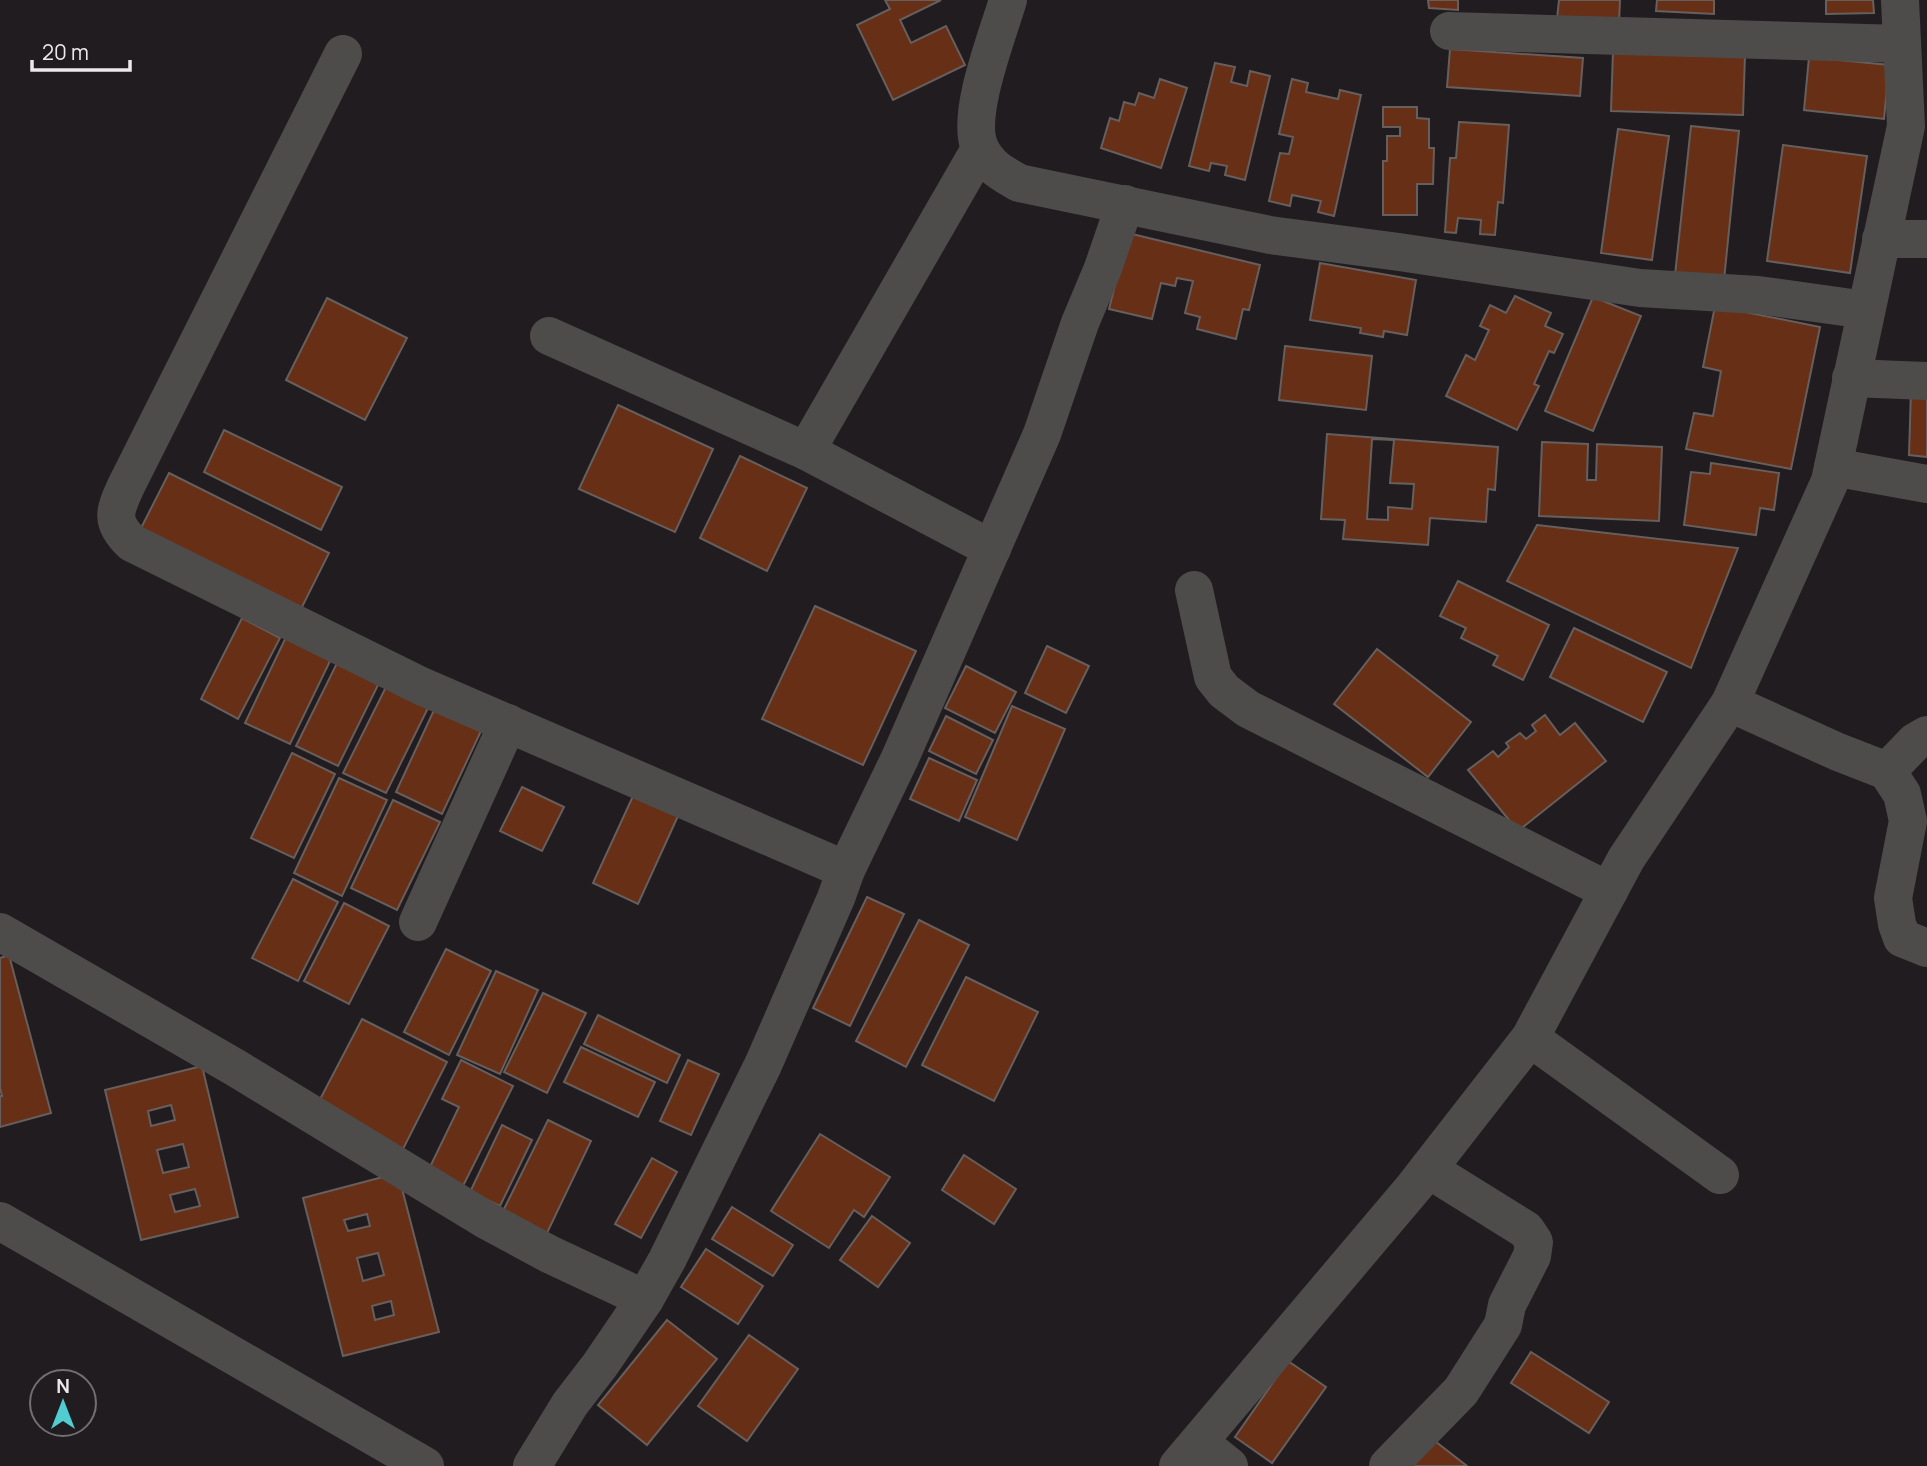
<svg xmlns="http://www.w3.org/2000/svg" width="1927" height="1466" font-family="Manrope,sans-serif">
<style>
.building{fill:#672f15;stroke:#665f5d;stroke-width:2;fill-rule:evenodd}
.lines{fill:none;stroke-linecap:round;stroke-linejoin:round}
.minor{stroke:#4e4c4a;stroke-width:38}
</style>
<rect width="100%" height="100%" fill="#201c20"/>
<g class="building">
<polygon points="885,0 941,0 900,20 911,43 946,26 965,65 893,100 857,25 890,9"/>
<polygon points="1428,0 1458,0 1458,10 1429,8"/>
<polygon points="1559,0 1620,0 1619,23 1557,19"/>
<polygon points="1657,0 1714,0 1714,14 1656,11"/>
<polygon points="1826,0 1873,0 1874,13 1826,14"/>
<polygon points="1450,49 1583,58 1580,96 1447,87"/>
<polygon points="1613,51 1745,55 1743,115 1611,111"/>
<polygon points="1809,57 1889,65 1884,119 1804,110"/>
<polygon points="1215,63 1235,67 1231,82 1247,86 1250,71 1270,76 1245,180 1225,175 1227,166 1211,163 1209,171 1189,166"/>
<polygon points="1160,79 1187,88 1161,168 1101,148 1110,118 1119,121 1124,102 1135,105 1139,93 1154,98"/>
<polygon points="1292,79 1308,83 1306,92 1338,99 1340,90 1361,95 1334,216 1318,212 1321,201 1292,195 1290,206 1269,201 1280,153 1289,154 1293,137 1279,134"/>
<polygon points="1383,107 1417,107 1417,118 1429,119 1429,148 1434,148 1433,184 1417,184 1417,215 1383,215 1383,161 1387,161 1387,136 1400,136 1400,127 1383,127"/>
<polygon points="1459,122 1509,125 1503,203 1498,202 1495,235 1480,234 1481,220 1458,218 1456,233 1445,232 1450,158 1456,158"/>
<polygon points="1691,126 1739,131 1724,280 1675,275"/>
<polygon points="1618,129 1669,136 1652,260 1601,253"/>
<polygon points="1783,145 1867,156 1850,273 1767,261"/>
<polygon points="1128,233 1260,265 1249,310 1243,309 1236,339 1197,329 1200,317 1185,313 1193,281 1177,278 1175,286 1161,283 1152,319 1109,309"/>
<polygon points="1320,263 1416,280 1407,335 1384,331 1383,337 1360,333 1361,328 1310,320"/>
<polygon points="1515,296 1551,313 1545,326 1563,334 1554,353 1549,351 1534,384 1539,386 1517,430 1446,396 1466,355 1475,360 1489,330 1480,326 1490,305 1506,313"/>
<polygon points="1593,297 1641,316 1593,431 1545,411"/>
<polygon points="327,298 407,338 365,420 286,380"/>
<polygon points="1715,306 1820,327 1791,469 1686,449 1694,413 1713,416 1721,371 1703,367"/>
<polygon points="1285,346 1372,356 1366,410 1279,400"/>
<polygon points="1911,390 1927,391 1927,457 1909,455"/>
<polygon points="618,405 713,449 675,532 579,489"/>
<polygon points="224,430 342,487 321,530 204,472"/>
<path d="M 1327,434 L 1498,447 L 1495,490 L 1488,489 L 1486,522 L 1430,518 L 1428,545 L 1343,539 L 1345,520 L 1321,519 ZM 1372,439 L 1394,440 L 1390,483 L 1414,484 L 1412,509 L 1388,507 L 1388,520 L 1367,519 Z"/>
<polygon points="1542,442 1588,444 1587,480 1596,480 1597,444 1662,447 1659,521 1539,516"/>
<polygon points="740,456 807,488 767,571 700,538"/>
<polygon points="1711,463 1779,473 1774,510 1760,508 1756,535 1684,525 1691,472 1710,474"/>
<polygon points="169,473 329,553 301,609 140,530"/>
<polygon points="1537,525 1738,548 1691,668 1507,581"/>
<polygon points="1458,581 1549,625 1523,680 1493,665 1498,656 1461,638 1466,628 1440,616"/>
<polygon points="815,606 916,651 863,765 762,719"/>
<polygon points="242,618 280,638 238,719 201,699"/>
<polygon points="1574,628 1667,672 1643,722 1550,677"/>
<polygon points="287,635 332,657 290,744 245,723"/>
<polygon points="1047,646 1089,666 1066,713 1025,693"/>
<polygon points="1377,649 1471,722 1428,777 1334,704"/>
<polygon points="340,657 382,677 338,766 296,746"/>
<polygon points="966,666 1016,692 995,733 945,708"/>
<polygon points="387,685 429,706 386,793 343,773"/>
<polygon points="1012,706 1065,729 1017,840 965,817"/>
<polygon points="434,710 481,731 442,814 396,792"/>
<polygon points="1545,715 1560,735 1575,723 1606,761 1518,831 1468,770 1493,751 1498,757 1509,747 1506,743 1520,733 1526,739 1536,731 1532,725"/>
<polygon points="946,716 993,740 976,774 929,751"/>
<polygon points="292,753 335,774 294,858 251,838"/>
<polygon points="929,758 977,780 959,821 910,799"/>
<polygon points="339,778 387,800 342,896 294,873"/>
<polygon points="522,787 564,807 542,851 500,831"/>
<polygon points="633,796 678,816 638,904 593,883"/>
<polygon points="393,800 440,822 397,910 351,888"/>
<polygon points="293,879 338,902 298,981 252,958"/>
<polygon points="867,897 904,914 850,1026 813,1008"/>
<polygon points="344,903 389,926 349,1004 304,981"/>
<polygon points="919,920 969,945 906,1067 856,1041"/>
<polygon points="446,949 491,971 449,1055 404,1032"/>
<polygon points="9,955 51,1113 0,1127 0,1096 2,1096 0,1088 0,958"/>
<polygon points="496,971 538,990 500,1074 457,1055"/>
<polygon points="966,977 1038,1012 994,1101 922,1065"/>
<polygon points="543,993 586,1013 547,1093 504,1072"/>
<polygon points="598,1015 680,1055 667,1083 584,1044"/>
<polygon points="362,1019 447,1062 402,1151 316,1107"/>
<polygon points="581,1047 655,1082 638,1117 564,1082"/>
<polygon points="461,1060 513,1086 462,1188 428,1171 459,1107 442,1099"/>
<polygon points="688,1060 719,1074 691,1135 660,1121"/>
<path d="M 202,1066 L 238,1217 L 141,1240 L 105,1090 ZM 171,1105 L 175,1120 L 151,1126 L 148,1111 ZM 183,1144 L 189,1167 L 163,1173 L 157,1150 ZM 195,1189 L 200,1206 L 175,1212 L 170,1195 Z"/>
<polygon points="548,1120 591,1141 547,1233 503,1211"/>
<polygon points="502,1125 532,1140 500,1206 470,1192"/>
<polygon points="820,1134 890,1177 864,1217 854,1210 829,1248 771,1211"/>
<polygon points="964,1155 1016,1189 994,1224 942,1190"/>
<polygon points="652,1158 677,1172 641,1238 615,1224"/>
<path d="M 398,1173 L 439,1332 L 343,1356 L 303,1198 ZM 367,1214 L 370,1226 L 348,1231 L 344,1220 ZM 378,1253 L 384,1275 L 363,1281 L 357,1258 ZM 391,1301 L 394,1315 L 375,1320 L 372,1306 Z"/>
<polygon points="732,1207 793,1245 773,1276 712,1239"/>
<polygon points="872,1216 910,1243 878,1287 840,1260"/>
<polygon points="706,1249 763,1286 738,1324 681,1287"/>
<polygon points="667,1320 717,1359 647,1445 598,1405"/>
<polygon points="749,1335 798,1369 747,1441 698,1406"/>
<polygon points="1531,1352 1609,1402 1589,1433 1511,1383"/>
<polygon points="1288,1361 1326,1387 1272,1463 1235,1437"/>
<polygon points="1431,1438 1467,1466 1409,1466"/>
</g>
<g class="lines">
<g class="minor">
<path d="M 1008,0 C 998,34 965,116 980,148 C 988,166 1003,174 1019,183 L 1270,235 L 1399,252 L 1640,288 L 1758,295 L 1866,310"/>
<polyline points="1449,31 1902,44"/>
<path d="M 343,54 L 126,486 C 114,512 110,522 132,543 L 421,686 L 846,870"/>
<polyline points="1881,239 1927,239"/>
<polyline points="549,336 806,451 992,549"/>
<polyline points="1851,378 1927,381"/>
<polyline points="806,451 980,149"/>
<polyline points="1833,467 1927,484"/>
<polyline points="1194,590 1213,677 1224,691 1248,709 1609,891"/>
<polyline points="1730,703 1838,752 1887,771 1915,742 1927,735"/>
<polyline points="1887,771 1902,794 1908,821 1893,898 1897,924 1902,938 1927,948"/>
<polyline points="418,922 508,723"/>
<polyline points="0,932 236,1068 486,1220 549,1254 645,1299"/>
<polyline points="1530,1038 1720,1175"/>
<polyline points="0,1221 425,1466"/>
<polyline points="1199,1442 1229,1466"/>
<polyline points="532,1466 570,1404 600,1365 645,1299 667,1260 763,1065 836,898 846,870 900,758 1042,434 1080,323 1103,268 1125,204"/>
<polyline points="1178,1466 1414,1187 1530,1038 1626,859 1730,703 1830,481 1906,126 1900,0"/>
<polyline points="1388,1466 1461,1391 1503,1325 1507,1305 1532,1256 1534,1242 1526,1230 1428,1169"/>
</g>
</g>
<g transform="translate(63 1403)"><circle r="33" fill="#201c20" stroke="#726e72" stroke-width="2"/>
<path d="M0-5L12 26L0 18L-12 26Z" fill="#51ccd1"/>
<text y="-10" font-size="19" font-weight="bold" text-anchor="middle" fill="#ece9ec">N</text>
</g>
<path d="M32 60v10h98v-10" fill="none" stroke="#ece9ec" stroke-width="3.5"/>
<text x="42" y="60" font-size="21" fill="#ece9ec" stroke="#201c20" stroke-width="5" paint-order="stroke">20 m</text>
</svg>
